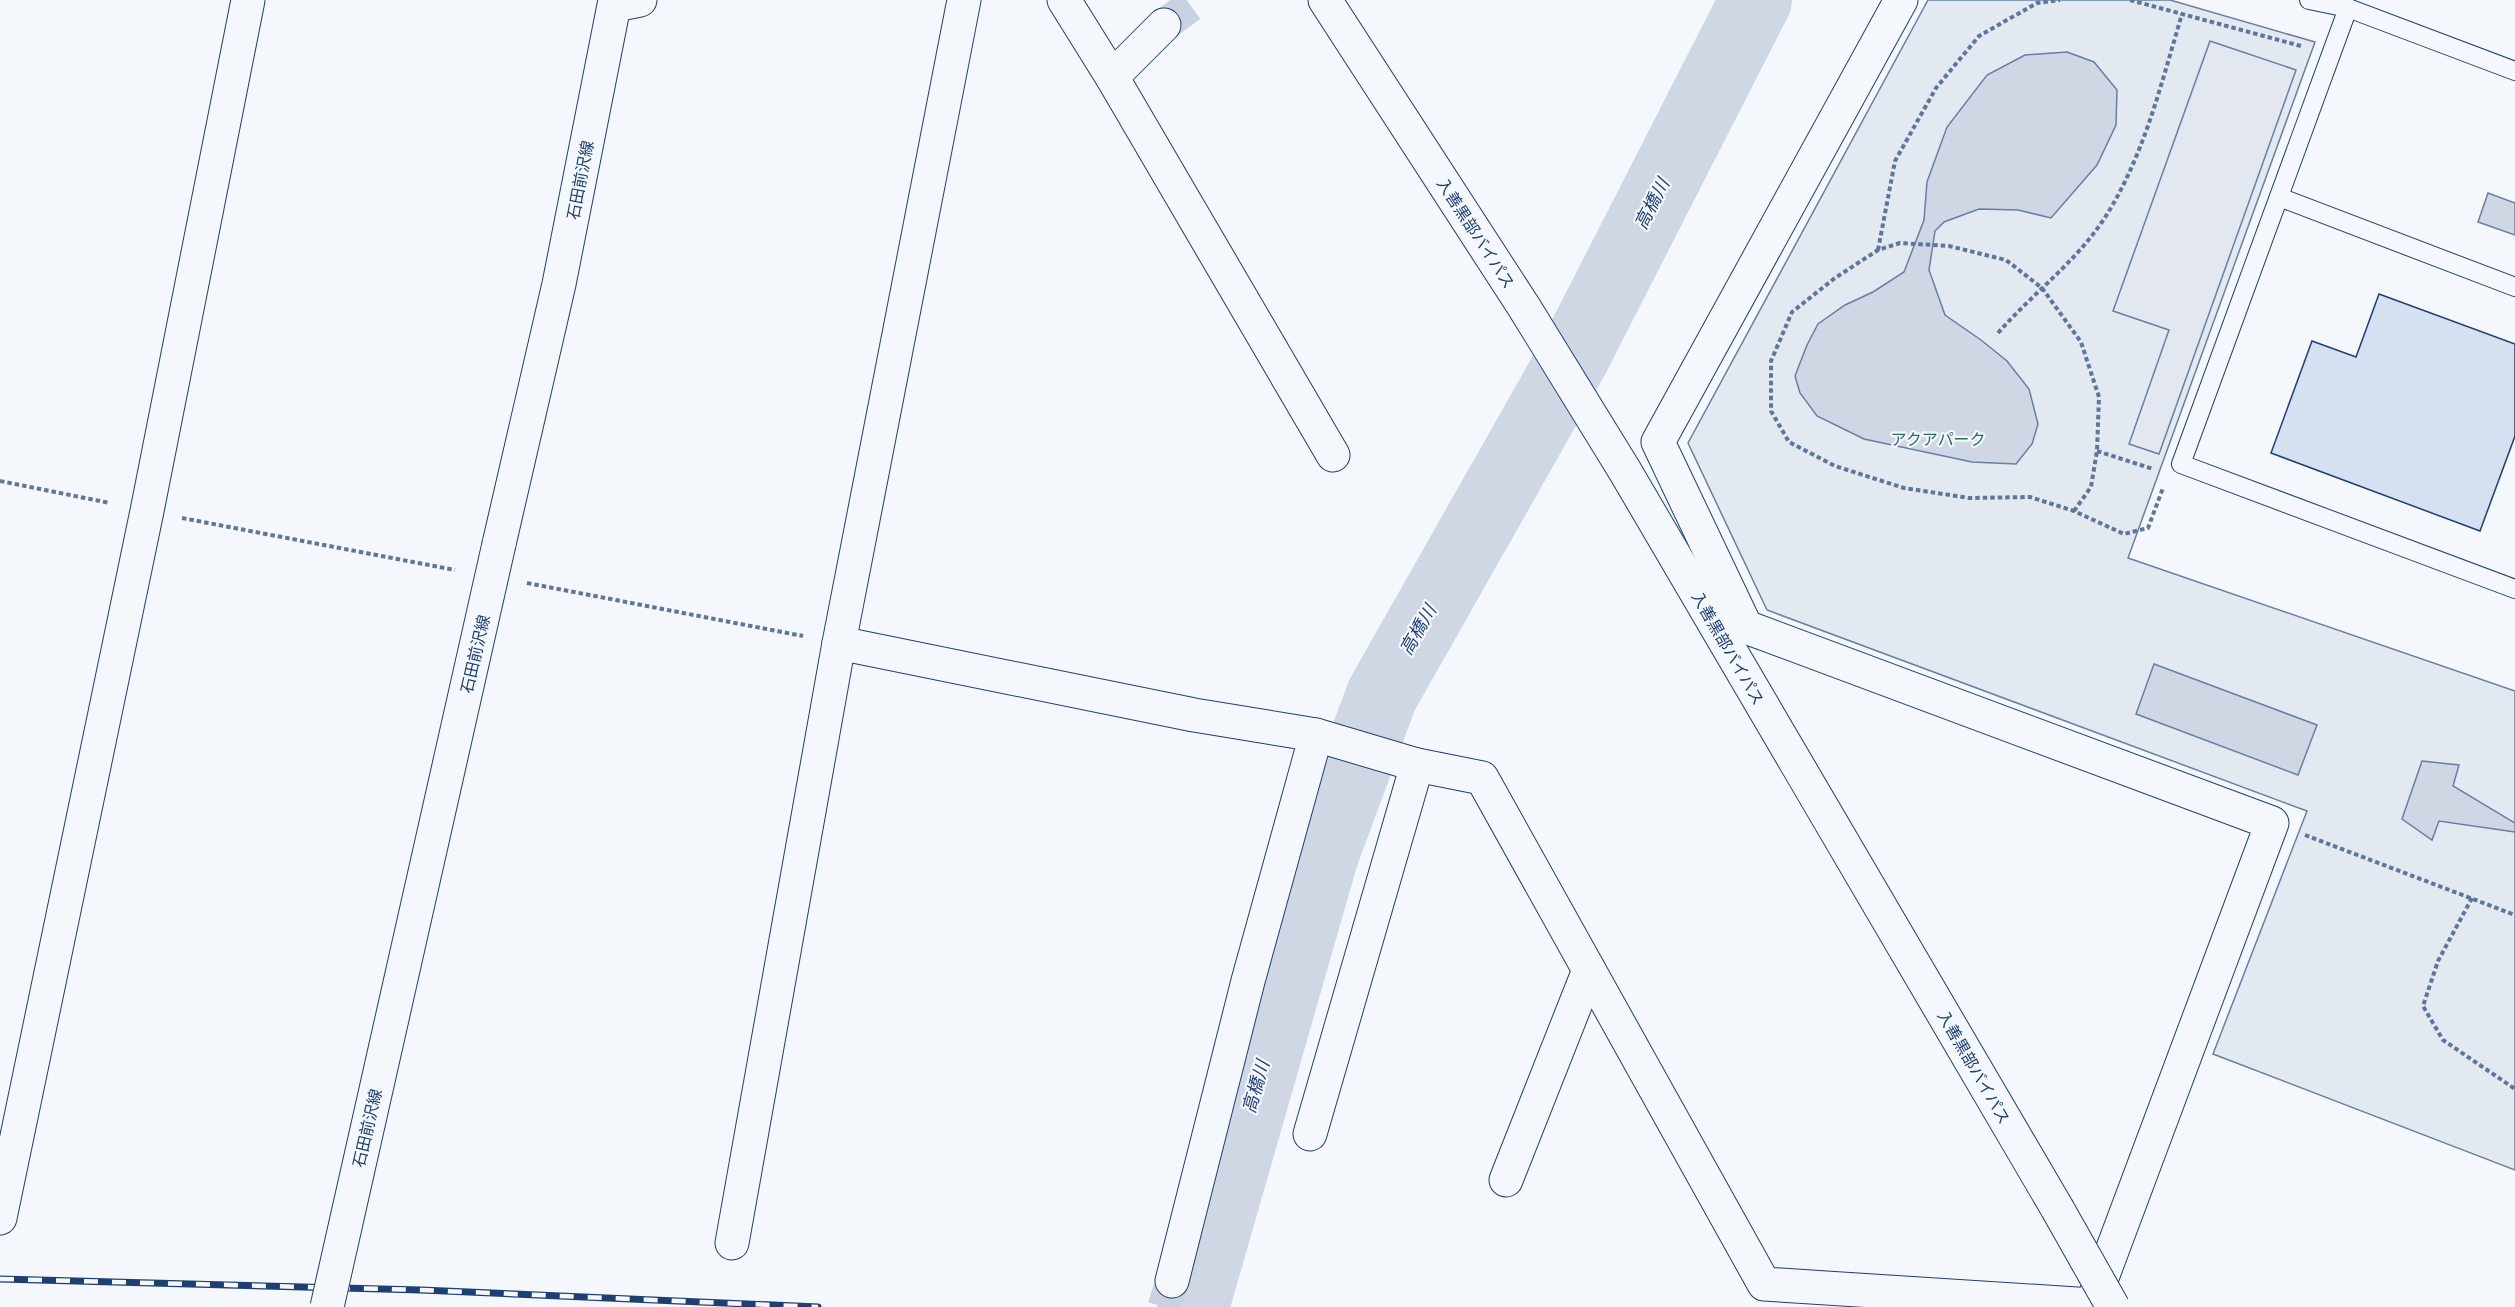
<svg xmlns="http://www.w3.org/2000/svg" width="2515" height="1307" font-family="Cabin,'Noto Sans JP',sans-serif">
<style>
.green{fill:#e3e9f0;stroke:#687fa3;stroke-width:1.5}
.parking{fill:#e3e8f0;stroke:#687fa3;stroke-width:1.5}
.water{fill:#cfd7e4;stroke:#687fa3;stroke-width:1.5}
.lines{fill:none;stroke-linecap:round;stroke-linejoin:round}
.river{stroke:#cfd7e4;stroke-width:72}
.building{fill:#d5e0f0;stroke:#1d3f73;stroke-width:1.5}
.street-tunnel{stroke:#c9d2e0;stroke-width:33;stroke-dasharray:33 16;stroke-linecap:butt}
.lane-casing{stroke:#1d3f73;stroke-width:20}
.street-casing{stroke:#1d3f73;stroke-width:35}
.secondary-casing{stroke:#1d3f73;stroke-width:35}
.highway-casing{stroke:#1d3f73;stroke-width:35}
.path{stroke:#5e769c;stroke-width:4;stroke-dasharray:4.5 3;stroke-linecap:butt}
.lane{stroke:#f4f7fb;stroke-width:18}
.street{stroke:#f4f7fb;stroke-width:33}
.secondary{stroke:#f4f7fb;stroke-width:33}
.highway{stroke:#f4f7fb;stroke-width:33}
.rail-casing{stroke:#1d3f73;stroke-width:7}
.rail{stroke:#f4f7fb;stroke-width:4.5;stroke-dasharray:14;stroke-linecap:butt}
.secondary-bridge-casing{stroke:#1d3f73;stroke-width:35;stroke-linecap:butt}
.highway-bridge-casing{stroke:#1d3f73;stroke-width:35;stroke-linecap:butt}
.secondary-bridge{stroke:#f4f7fb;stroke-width:33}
.highway-bridge{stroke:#f4f7fb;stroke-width:33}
.labels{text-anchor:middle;stroke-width:4.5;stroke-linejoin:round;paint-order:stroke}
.street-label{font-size:16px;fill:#1d3f73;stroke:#f4f7fb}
.park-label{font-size:16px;fill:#2c6c60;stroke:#f4f7fb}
.water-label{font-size:18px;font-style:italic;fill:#1d3f73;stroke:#f4f7fb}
</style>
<rect width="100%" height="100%" fill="#f4f7fb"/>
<polygon class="green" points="1928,0 2170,0 2315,42 2128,558 2515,691 2515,1170 2213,1054 2307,811 1767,610 1688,443"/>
<polygon class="parking" points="2210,41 2296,70 2159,454 2129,444 2169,330 2113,311"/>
<g class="water">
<polygon points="2067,52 2094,62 2117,90 2116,125 2097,165 2051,218 2018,210 1979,209 1944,222 1935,231 1929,270 1945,315 1981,340 2007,361 2029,389 2038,424 2032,444 2016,464 1972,462 1864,439 1817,416 1800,393 1795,376 1807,345 1818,324 1845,305 1873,292 1904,272 1924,220 1927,182 1947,127 1987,75 2025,55"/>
<polygon points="2488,193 2515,203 2515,235 2478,222"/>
<polygon points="2154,664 2317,725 2298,775 2136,714"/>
<polygon points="2422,761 2459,765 2453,786 2515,823 2515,832 2439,821 2432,840 2402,819"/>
</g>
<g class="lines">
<polyline class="river" points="1193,1307 1323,854 1382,695 1573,358 1756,0"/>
</g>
<polygon class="building" points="2379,294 2515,344 2515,436 2480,531 2271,453 2312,341 2356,357"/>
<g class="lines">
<g class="street-tunnel">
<polyline points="1164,25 1198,0"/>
<polyline points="1164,1307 1172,1281"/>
</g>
<defs>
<g id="lane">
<polyline points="2309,0 2348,8 2515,71"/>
<polyline points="2348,8 2181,464 2515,589"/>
<polyline points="2279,197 2515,287"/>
</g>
<g id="street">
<polyline points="1064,0 1112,77"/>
<polyline points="1901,0 1658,442 1746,627 2272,823 2091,1307"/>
<polyline points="615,5 640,0"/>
<polyline points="1164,25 1112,77 1333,455"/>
<polyline points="839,643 1194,715 1316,735 1248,981 1172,1281"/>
<polyline points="1316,735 1417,765"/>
<polyline points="1310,1134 1417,765 1482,778 1764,1284 2092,1305"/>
<polyline points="1506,1180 1589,970"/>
<polyline points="0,1218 147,511 248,0"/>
<polyline points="732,1243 839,643 964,0"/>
</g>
<polyline id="secondary" points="499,544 559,284 615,0"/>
<polyline id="highway" points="1325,0 1524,307 1625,471 2057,1208"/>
</defs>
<use href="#lane" class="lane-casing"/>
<use href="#street" class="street-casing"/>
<use href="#secondary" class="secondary-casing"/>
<use href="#highway" class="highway-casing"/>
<g class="path">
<polyline points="2130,0 2301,46"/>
<polyline points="1878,250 1895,161 1936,88 1979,36 2037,3 2060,0"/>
<path d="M 1998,333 C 2032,294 2075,263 2104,219 C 2144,157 2161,84 2182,14"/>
<polyline points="2097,451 2153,469"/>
<polyline points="0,481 110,503"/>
<polyline points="2074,511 2091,487 2097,451 2099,397 2081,342 2042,288 2006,260 1949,246 1900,243 1878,250 1835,278 1792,312 1771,361 1771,411 1789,442 1835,466 1904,488 1969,498 2030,497 2074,511 2124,534 2148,528 2163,488"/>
<polyline points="182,518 455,570"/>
<polyline points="527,583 803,636"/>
<polyline points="2305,835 2515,915"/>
<polyline points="2472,898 2438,961 2423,1006 2443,1040 2515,1089"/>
</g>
<use href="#lane" class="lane"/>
<use href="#street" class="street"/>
<use href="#secondary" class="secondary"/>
<use href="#highway" class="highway"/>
<defs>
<polyline id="rail" points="0,1279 421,1290 818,1307"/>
</defs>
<use href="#rail" class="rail-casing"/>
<use href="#rail" class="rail"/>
<defs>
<polyline id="secondary-bridge" points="327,1307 499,544"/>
<polyline id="highway-bridge" points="2057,1208 2113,1307"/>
</defs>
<use href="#secondary-bridge" class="secondary-bridge-casing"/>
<use href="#highway-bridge" class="highway-bridge-casing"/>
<use href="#secondary-bridge" class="secondary-bridge"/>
<use href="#highway-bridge" class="highway-bridge"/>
</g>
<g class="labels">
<g class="street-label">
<text transform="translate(580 180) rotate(-79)" y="6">石田前沢線</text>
<text transform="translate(1476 233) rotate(57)" y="6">入善黒部バイパス</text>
<text transform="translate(1728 648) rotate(60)" y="6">入善黒部バイパス</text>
<text transform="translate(475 654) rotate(-77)" y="6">石田前沢線</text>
<text transform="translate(1974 1067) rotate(60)" y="6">入善黒部バイパス</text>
<text transform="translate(367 1128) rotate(-77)" y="6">石田前沢線</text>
</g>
<g class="park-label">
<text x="1938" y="445">アクアパーク</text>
</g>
<g class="water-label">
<text transform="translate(1652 204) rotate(-63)" y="6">高橋川</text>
<text transform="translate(1418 630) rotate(-60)" y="6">高橋川</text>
<text transform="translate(1256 1087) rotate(-74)" y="6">高橋川</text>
</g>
</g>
</svg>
